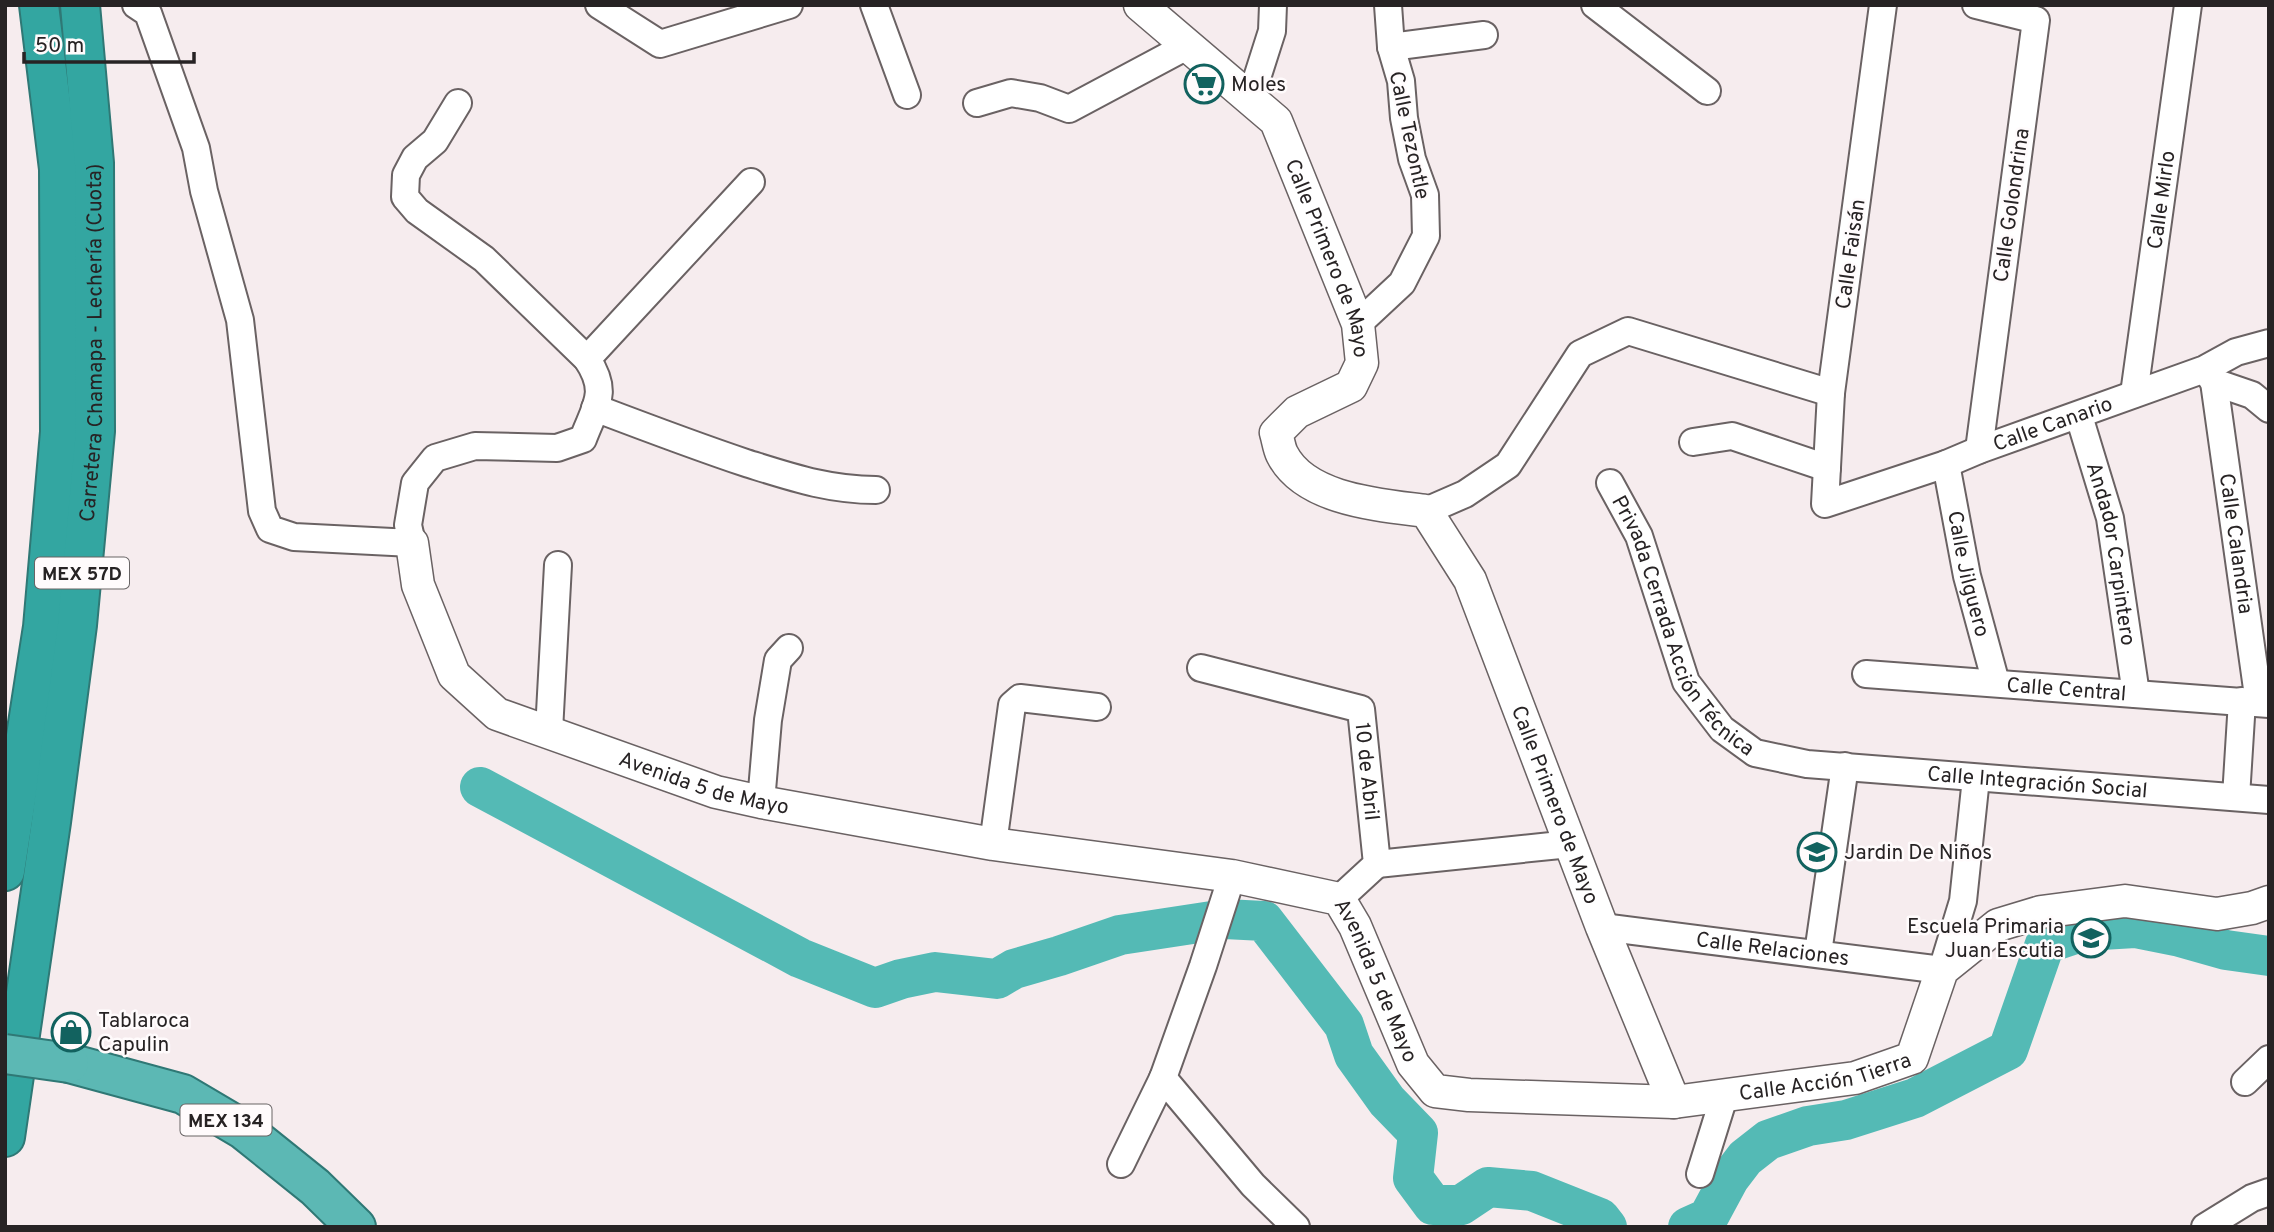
<svg xmlns="http://www.w3.org/2000/svg" width="2274" height="1232" font-family="Overpass,sans-serif">
<style>
.lines{fill:none;stroke-linecap:round;stroke-linejoin:round}
.river{stroke:#54bab5;stroke-width:40}
.minor-casing{stroke:#6a6263;stroke-width:30}
.tertiary-casing{stroke:#6a6263;stroke-width:35}
.trunk-casing{stroke:#2f7875;stroke-width:42}
.motorway-casing{stroke:#2f7875;stroke-width:42}
.minor{stroke:#fff;stroke-width:26}
.tertiary{stroke:#fff;stroke-width:32}
.trunk{stroke:#5cb8b4;stroke-width:38}
.motorway{stroke:#33a6a1;stroke-width:38}
.trunk-bridge-casing{stroke:#2f7875;stroke-width:42;stroke-linecap:butt}
.trunk-bridge{stroke:#5cb8b4;stroke-width:38}
.labels{text-anchor:middle;stroke-width:5;stroke-linejoin:round;paint-order:stroke}
.shield{fill:#fffbfc;stroke:#686465;stroke-width:2}
.shield-label{font-size:19px;font-weight:bold;fill:#272324}
.poi-label{font-size:21px;fill:#272324;stroke:#fffbfc;text-anchor:start}
.street-label{font-size:21px;fill:#272324;stroke:#fffbfc}
</style>
<rect width="100%" height="100%" fill="#f6ecee"/>
<g class="lines">
<g class="river">
<polyline points="480,787 800,958 875,988 901,979 935,972 997,979 1014,969 1059,956 1120,935 1225,919 1264,921 1344,1025 1354,1055 1387,1101 1418,1133 1413,1178 1433,1205 1461,1205 1488,1187 1532,1191 1600,1218 1607,1227"/>
<polyline points="1688,1227 1708,1218 1729,1179 1745,1158 1768,1140 1808,1126 1846,1120 1915,1098 2008,1050 2045,944 2084,931 2135,928 2180,937 2226,950 2269,956"/>
</g>
<defs>
<g id="minor">
<path d="M 136,5 L 148,13 L 196,148 L 204,191 L 240,320 L 262,511 L 270,529 L 294,537 L 412,543 L 408,525 L 415,483 L 435,458 L 475,446 L 557,448 L 583,439 C 596,405 609,392 587,359 L 484,259 L 417,211 L 405,197 L 406,175 L 415,158 L 435,141 L 458,103"/>
<polyline points="599,5 660,44 789,5"/>
<polyline points="874,5 907,95"/>
<polyline points="1595,5 1707,91"/>
<path id="s1" d="M 1883,5 L 1831,393 L 1825,504 L 1946,464 L 1979,450 L 2205,369 L 2236,352 L 2269,343"/>
<polyline points="1976,5 2036,20 1979,450"/>
<polyline points="1391,47 1484,35"/>
<polyline points="1250,100 1272,31 1273,5"/>
<polyline points="977,103 1011,93 1040,98 1069,109 1187,46"/>
<polyline points="1358,324 1402,283 1426,236 1425,195 1412,159 1404,118 1401,81 1391,47 1388,5"/>
<polyline points="587,359 751,182"/>
<polyline points="2206,371 2214,382 2252,395 2269,409"/>
<path id="s2" d="M 2214,382 L 2259,703"/>
<path id="s3" d="M 2134,394 L 2188,5"/>
<path d="M 595,408 C 645,427 695,446 746,463 C 791,477 828,490 876,490"/>
<path id="s4" d="M 2079,416 L 2110,518 L 2136,694"/>
<polyline points="1693,442 1732,436 1827,468"/>
<path id="s5" d="M 1946,464 L 1967,576 L 1996,683"/>
<path id="s6" d="M 1610,483 L 1639,536 L 1686,682 L 1722,729 L 1755,753 L 1807,764 L 2269,800"/>
<polyline points="1426,511 1465,494 1508,465 1580,354 1628,331 1831,393"/>
<path id="s7" d="M 1201,668 L 1361,709 L 1377,864 L 1339,899"/>
<path id="s8" d="M 1866,674 L 2269,704"/>
<polyline points="549,731 558,565"/>
<polyline points="2236,797 2242,701"/>
<polyline points="761,802 768,720 778,660 789,648"/>
<polyline points="993,844 1012,705 1020,698 1097,707"/>
<polyline points="1377,864 1570,844"/>
<path id="s9" d="M 1602,927 L 1942,970 L 1963,901 L 1976,778"/>
<polyline points="1818,953 1845,766"/>
<polyline points="1163,1078 1253,1185 1296,1227"/>
<polyline points="2245,1082 2269,1059"/>
<polyline points="1121,1164 1163,1078 1203,966 1232,876"/>
<polyline points="1700,1174 1724,1097"/>
<polyline points="2205,1227 2252,1198 2269,1192"/>
</g>
<g id="tertiary">
<path id="s10" d="M 1140,5 L 1276,121 L 1358,324 L 1362,363 L 1351,386 L 1297,412 L 1276,433 C 1278,439 1279,448 1282,454 C 1305,500 1380,505 1426,511 L 1470,580 L 1602,927 L 1674,1102"/>
<path id="s11" d="M 412,543 L 418,585 L 454,675 L 497,714 L 716,792 L 761,802 L 993,844 L 1232,876 L 1339,899 L 1355,926 L 1413,1064 L 1435,1091 L 1469,1095 L 1674,1102 L 1855,1078 L 1912,1058 L 1942,970 L 1998,925 L 2041,912 L 2125,901 L 2217,914 L 2252,908 L 2269,902"/>
</g>
<polyline id="trunk" points="69,1063 183,1094 244,1130 315,1187 356,1227"/>
<g id="motorway">
<polyline points="5,871 43,627 60,432 59,169 39,5"/>
<path id="s12" d="M 5,1137 L 51,822 L 77,625 L 95,431 L 94,163 L 80,5"/>
</g>
</defs>
<use href="#minor" class="minor-casing"/>
<use href="#tertiary" class="tertiary-casing"/>
<use href="#trunk" class="trunk-casing"/>
<use href="#motorway" class="motorway-casing"/>
<use href="#minor" class="minor"/>
<use href="#tertiary" class="tertiary"/>
<use href="#trunk" class="trunk"/>
<use href="#motorway" class="motorway"/>
<defs>
<polyline id="trunk-bridge" points="5,1054 69,1063"/>
</defs>
<use href="#trunk-bridge" class="trunk-bridge-casing"/>
<use href="#trunk-bridge" class="trunk-bridge"/>
</g>
<defs>
<symbol id="supermarket-ring" viewBox="-11 -11 22 22"><circle r="9.5" fill="#fffbfc" stroke="#12625f" stroke-width="1.5"/><path d="M-6-5.5h2.5l.6 2H6L4.5 2H-2.5L-4.4-4H-6ZM-1.5 3.2a1.3 1.3 0 1 0 .1 0ZM3 3.2a1.3 1.3 0 1 0 .1 0Z" fill="#12625f"/></symbol>
<symbol id="school-ring" viewBox="-11 -11 22 22"><circle r="9.5" fill="#fffbfc" stroke="#12625f" stroke-width="1.5"/><path d="M0-5L7-2L0 1L-7-2ZM-4 1L0 2.5L4 1V4Q0 6-4 4Z" fill="#12625f"/></symbol>
<symbol id="shop-ring" viewBox="-11 -11 22 22"><circle r="9.5" fill="#fffbfc" stroke="#12625f" stroke-width="1.5"/><path d="M-5-2.5h2.3a2.7 3.5 0 0 1 5.4 0H5L5.5 6h-11ZM-1.5-2.5h3a1.5 2.3 0 0 0-3 0Z" fill="#12625f"/></symbol>
</defs>
<g fill-rule="evenodd">
<use href="#supermarket-ring" x="1182" y="62" width="44" height="44"/>
<use href="#school-ring" x="1795" y="830" width="44" height="44"/>
<use href="#school-ring" x="2069" y="916" width="44" height="44"/>
<use href="#shop-ring" x="49" y="1010" width="44" height="44"/>
</g>
<g class="labels">
<g class="shield">
<rect x="35" y="557.5" width="94" height="31" rx="5"/>
<rect x="180.5" y="1104.5" width="91" height="31" rx="5"/>
</g>
<g class="shield-label">
<text x="82" y="580">MEX 57D</text>
<text x="226" y="1127">MEX 134</text>
</g>
<g class="poi-label">
<text x="1231" y="91">Moles</text>
<text x="1844" y="859">Jardin De Niños</text>
<text x="2064" y="933" text-anchor="end">Escuela Primaria<tspan x="2064" dy="24">Juan Escutia</tspan></text>
<text x="98" y="1027">Tablaroca<tspan x="98" dy="24">Capulin</tspan></text>
</g>
<g class="street-label">
<text transform="translate(1410 135) rotate(78)" y="7">Calle Tezontle</text>
<text dy="7" stroke="none"><textPath href="#s3" startOffset="196">Calle Mirlo</textPath></text>
<text transform="translate(2011 205) rotate(-82)" y="7">Calle Golondrina</text>
<text transform="translate(1850 254) rotate(-82)" y="7">Calle Faisán</text>
<text dy="7" stroke="none"><textPath href="#s10" startOffset="326">Calle Primero de Mayo</textPath></text>
<text dy="7" stroke="none"><textPath href="#s12" startOffset="800">Carretera Chamapa - Lechería (Cuota)</textPath></text>
<text dy="7" stroke="none"><textPath href="#s1" startOffset="744">Calle Canario</textPath></text>
<text dy="7" stroke="none"><textPath href="#s2" startOffset="163">Calle Calandria</textPath></text>
<text dy="7" stroke="none"><textPath href="#s4" startOffset="142">Andador Carpintero</textPath></text>
<text dy="7" stroke="none"><textPath href="#s5" startOffset="112">Calle Jilguero</textPath></text>
<text dy="7" stroke="none"><textPath href="#s6" startOffset="163">Privada Cerrada Acción Técnica</textPath></text>
<text dy="7" stroke="none"><textPath href="#s8" startOffset="201">Calle Central</textPath></text>
<text dy="7" stroke="none"><textPath href="#s7" startOffset="228">10 de Abril</textPath></text>
<text dy="7" stroke="none"><textPath href="#s11" startOffset="416">Avenida 5 de Mayo</textPath></text>
<text dy="7" stroke="none"><textPath href="#s6" startOffset="598">Calle Integración Social</textPath></text>
<text dy="7" stroke="none"><textPath href="#s10" startOffset="1057">Calle Primero de Mayo</textPath></text>
<text dy="7" stroke="none"><textPath href="#s9" startOffset="172">Calle Relaciones</textPath></text>
<text dy="7" stroke="none"><textPath href="#s11" startOffset="1152">Avenida 5 de Mayo</textPath></text>
<text dy="7" stroke="none"><textPath href="#s11" startOffset="1671">Calle Acción Tierra</textPath></text>
</g>
</g>
<rect width="2274" height="1232" fill="none" stroke="#272324" stroke-width="14"/>
<path d="M24 52v10h170v-10" fill="none" stroke="#272324" stroke-width="3.5"/>
<text x="35" y="52" font-size="21" fill="#272324" stroke="#fffbfc" stroke-width="5" paint-order="stroke">50 m</text>
</svg>
